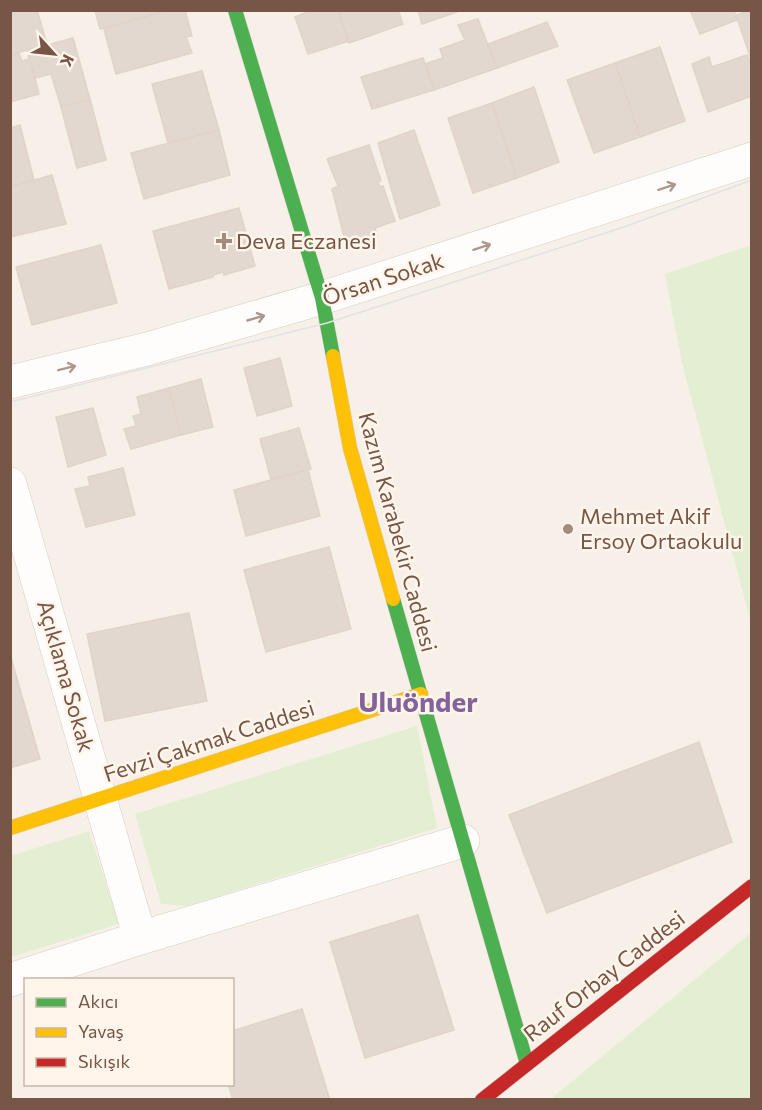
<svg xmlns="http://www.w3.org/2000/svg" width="762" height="1110" font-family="Commissioner,sans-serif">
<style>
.green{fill:#e4eed2}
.building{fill:#e3d8d0;stroke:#e0d3ca;stroke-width:1.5}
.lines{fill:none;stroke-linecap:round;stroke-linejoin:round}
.street-casing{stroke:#d6ccc5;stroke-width:34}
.fast-casing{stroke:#d6ccc5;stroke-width:15}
.slow-casing{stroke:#d6ccc5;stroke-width:15}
.jam-casing{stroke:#d6ccc5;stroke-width:15}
.street{stroke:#fefdfc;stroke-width:33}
.fast{stroke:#4caf50;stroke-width:14}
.slow{stroke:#ffc107;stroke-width:14}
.jam{stroke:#c62828;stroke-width:14}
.tram{stroke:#e4e1e5;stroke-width:1.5}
.oneway{stroke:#ad988f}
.poi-dot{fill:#a48b7f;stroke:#fff5ea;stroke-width:2}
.labels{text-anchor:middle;stroke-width:5;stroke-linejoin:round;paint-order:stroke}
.poi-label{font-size:22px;fill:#775547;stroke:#fff5ea;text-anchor:start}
.street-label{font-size:22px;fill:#775547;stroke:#fff5ea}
.district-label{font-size:28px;font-weight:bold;fill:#84629b;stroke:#fff5ea}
</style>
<rect width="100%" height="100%" fill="#f7f0e8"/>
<g class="green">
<polygon points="751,245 752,245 751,623 682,363 665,274"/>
<polygon points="417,726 437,828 187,906 161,904 135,814"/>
<polygon points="89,831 119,924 11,957 11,856"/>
<polygon points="751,933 751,1099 551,1099"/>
</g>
<g class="building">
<polygon points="10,10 37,10 47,44 10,55"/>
<polygon points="95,10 167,10 100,29"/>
<polygon points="170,10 185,10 192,36 186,37 192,53 116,74 104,29"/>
<polygon points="313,10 338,10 349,41 308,54 295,17"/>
<polygon points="338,10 398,10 403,24 349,43"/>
<polygon points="418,10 456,10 457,12 422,24"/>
<polygon points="690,10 734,10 737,20 700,34"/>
<polygon points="752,10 752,62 736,15"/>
<polygon points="478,19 497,68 434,90 425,64 443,58 440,49 465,40 458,25"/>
<polygon points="547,22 558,46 497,68 488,44"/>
<polygon points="73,38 90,99 61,107 51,74 35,78 27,51"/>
<polygon points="660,47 685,121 640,137 615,63"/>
<polygon points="19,53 22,61 30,59 39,94 10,102 10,55"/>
<polygon points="747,55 752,66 752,96 708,112 692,64 709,57 712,67"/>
<polygon points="423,58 434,90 372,109 361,77"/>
<polygon points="615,63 640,137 594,153 567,80"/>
<polygon points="202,71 219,130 168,143 152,84"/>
<polygon points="534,87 559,162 517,178 492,103"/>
<polygon points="90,99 106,160 77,168 61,107"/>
<polygon points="492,103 517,178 473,193 448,118"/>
<polygon points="20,125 34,180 10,187 10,128"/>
<polygon points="219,130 230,175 144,199 131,153"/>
<polygon points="414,130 440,205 400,219 378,143"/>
<polygon points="369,145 381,181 378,182 380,187 383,186 395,221 375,228 377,236 346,245 332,189 338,186 327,159"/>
<polygon points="52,175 66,224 10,237 10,187"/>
<polygon points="239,208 255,266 224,275 223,272 213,275 213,277 169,289 153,231"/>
<polygon points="101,245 117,303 32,325 16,267"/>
<polygon points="280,358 292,406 257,416 244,368"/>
<polygon points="201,379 213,427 181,435 169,388"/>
<polygon points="169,388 181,435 131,449 124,429 136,426 133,416 141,414 137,397"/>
<polygon points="93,408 106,455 68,467 56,417"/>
<polygon points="299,428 311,469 271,479 260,439"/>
<polygon points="123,468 135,515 86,527 75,489 90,486 88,477"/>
<polygon points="308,470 320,516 246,536 234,490"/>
<polygon points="329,547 351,629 266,652 244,570"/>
<polygon points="189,613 207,701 105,721 87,634"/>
<polygon points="10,654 40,759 10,768"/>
<polygon points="699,742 732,842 547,913 509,815"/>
<polygon points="418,915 454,1030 365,1058 330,942"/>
<polygon points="302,1009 330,1100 233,1100 228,1084 232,1084 232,1031"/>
</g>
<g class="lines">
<defs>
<g id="street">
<polyline points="10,382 147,349 322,298 752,159"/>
<polyline points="10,484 140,938"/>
<polyline points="10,980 140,938 463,841"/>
</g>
<g id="fast">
<polyline points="235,10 322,298 333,356"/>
<polyline points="393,599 527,1064"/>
</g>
<g id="slow">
<polyline points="333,356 350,448 393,599"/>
<polyline points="10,828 421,694"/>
</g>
<polyline id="jam" points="482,1100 752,886"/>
</defs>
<use href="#street" class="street-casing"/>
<use href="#fast" class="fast-casing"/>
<use href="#slow" class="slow-casing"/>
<use href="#jam" class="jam-casing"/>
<use href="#street" class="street"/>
<use href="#fast" class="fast"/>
<use href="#slow" class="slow"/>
<use href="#jam" class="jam"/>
<polyline class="tram" points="10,402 327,323 624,227 752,180"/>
</g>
<defs><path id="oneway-shaft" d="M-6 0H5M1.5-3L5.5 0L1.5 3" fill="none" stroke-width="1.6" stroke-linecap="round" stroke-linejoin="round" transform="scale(1.5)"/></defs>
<g class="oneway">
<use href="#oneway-shaft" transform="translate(667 187) rotate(-18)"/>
<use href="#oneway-shaft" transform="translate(482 247) rotate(-18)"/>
<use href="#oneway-shaft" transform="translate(256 318) rotate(-16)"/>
<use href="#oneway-shaft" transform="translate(67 368) rotate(-14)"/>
</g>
<g class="poi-dot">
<path d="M221 232h6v6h6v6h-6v6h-6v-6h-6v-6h6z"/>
<circle cx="568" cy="529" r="6"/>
</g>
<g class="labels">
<g class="poi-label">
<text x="236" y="249">Deva Eczanesi</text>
<text x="580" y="524">Mehmet Akif<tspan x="580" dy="25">Ersoy Ortaokulu</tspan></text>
</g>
<g class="street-label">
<text transform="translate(383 279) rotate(-18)" y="8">Örsan Sokak</text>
<text transform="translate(398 532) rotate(75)" y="8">Kazım Karabekir Caddesi</text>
<text transform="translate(66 676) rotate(74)" y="8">Açıklama Sokak</text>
<text transform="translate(209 741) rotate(-18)" y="8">Fevzi Çakmak Caddesi</text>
<text transform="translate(604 976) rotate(-38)" y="8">Rauf Orbay Caddesi</text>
</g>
<g class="district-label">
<text x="418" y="712">Uluönder</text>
</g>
</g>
<rect width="762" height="1110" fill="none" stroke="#775547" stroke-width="24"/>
<rect x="24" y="978" width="210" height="108" fill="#fff5ea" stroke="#c9b5a9" stroke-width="1.5"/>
<rect x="36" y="998" width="30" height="9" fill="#4caf50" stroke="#c9b5a9" stroke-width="1.5"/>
<text x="78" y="1008" font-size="18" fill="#775547">Akıcı</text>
<rect x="36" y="1028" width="30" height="9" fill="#ffc107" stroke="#c9b5a9" stroke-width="1.5"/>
<text x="78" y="1038" font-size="18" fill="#775547">Yavaş</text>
<rect x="36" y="1058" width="30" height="9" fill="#c62828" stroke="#c9b5a9" stroke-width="1.5"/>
<text x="78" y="1068" font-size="18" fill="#775547">Sıkışık</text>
<g transform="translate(54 54) rotate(117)" stroke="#fff5ea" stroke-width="4.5" paint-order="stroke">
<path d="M0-4.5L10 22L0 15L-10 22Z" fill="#775547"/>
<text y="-9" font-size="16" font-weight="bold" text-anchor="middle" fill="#775547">K</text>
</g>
</svg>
